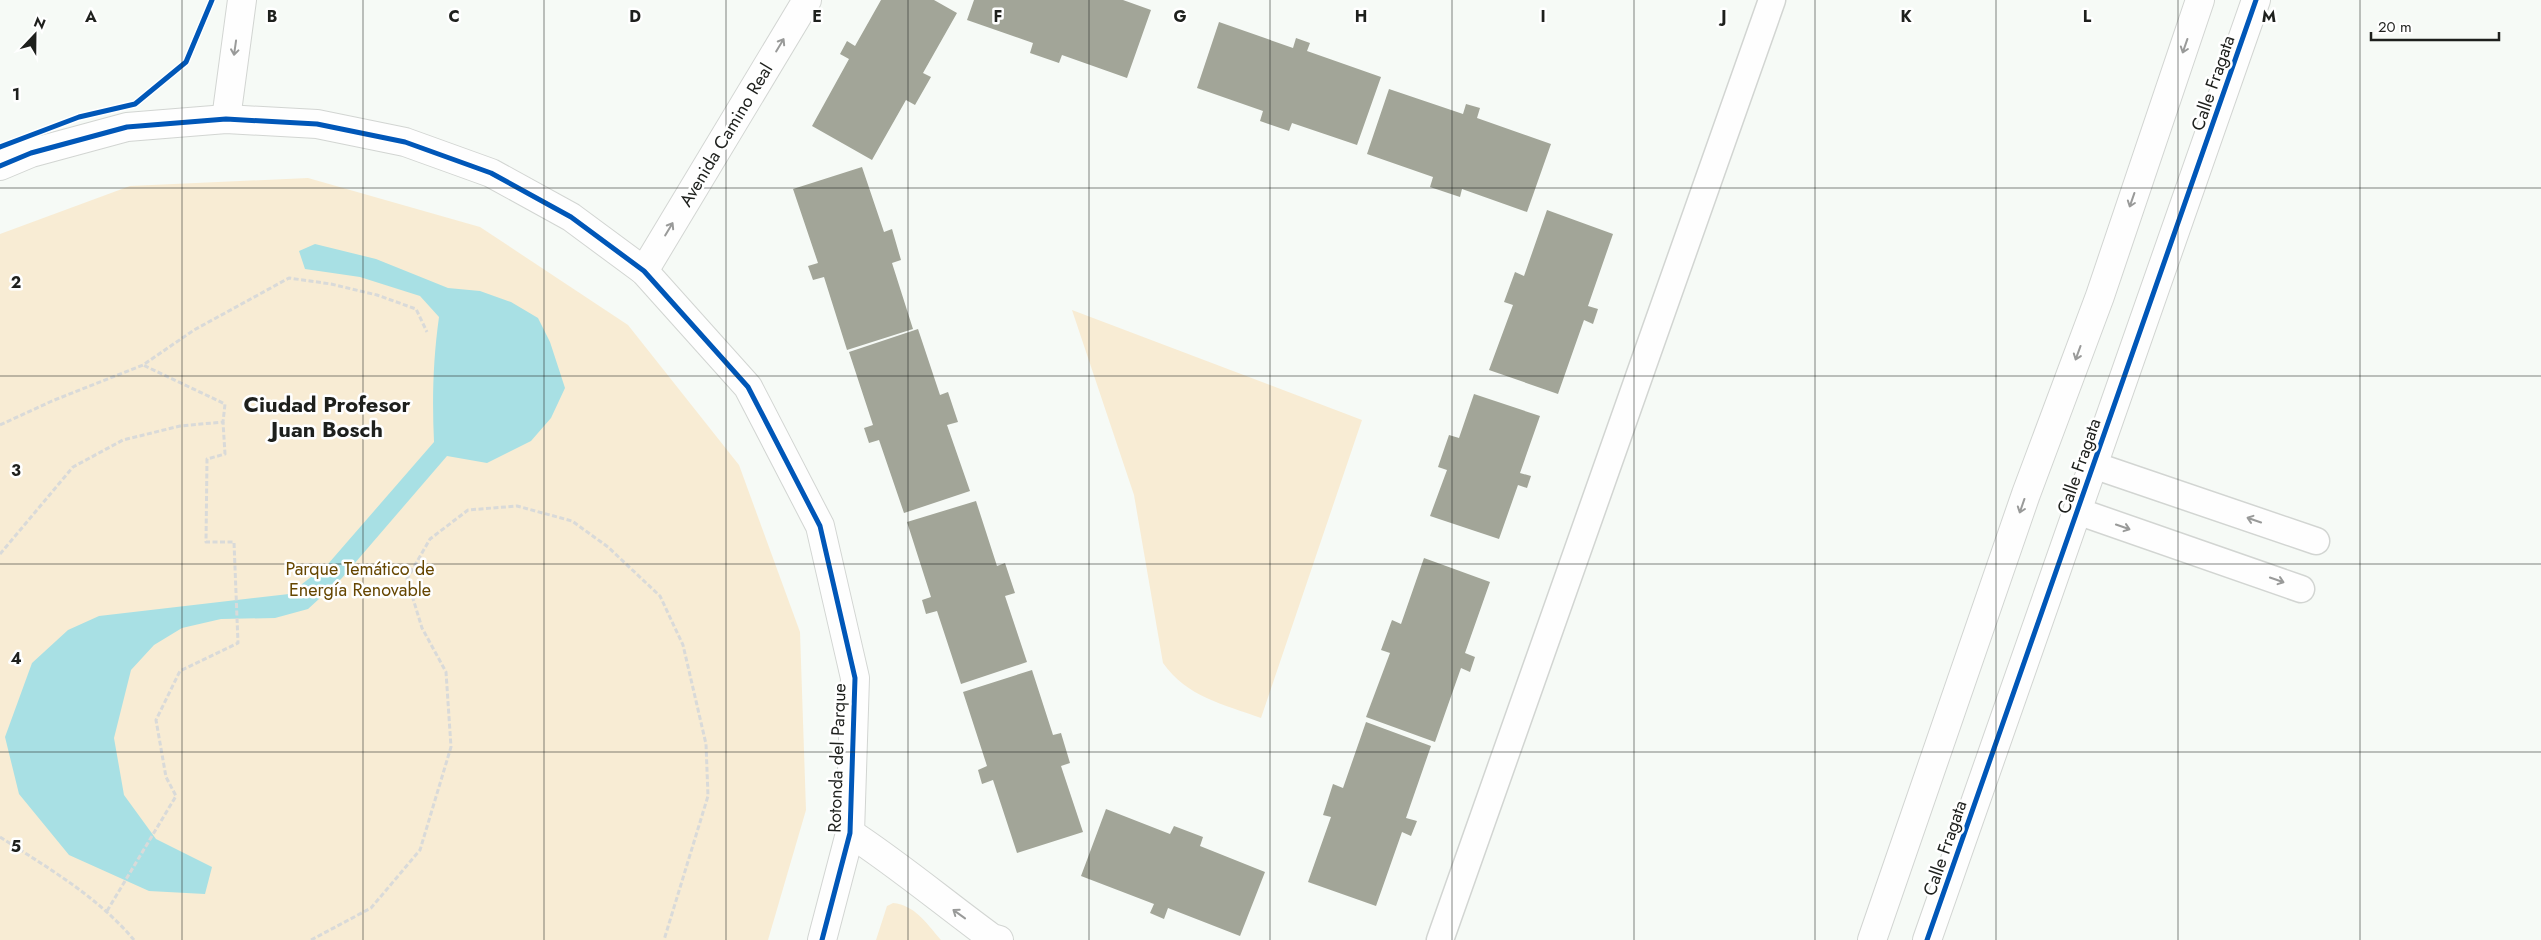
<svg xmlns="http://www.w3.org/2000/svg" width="2541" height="940" font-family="Jost,sans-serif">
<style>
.green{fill:#f8ecd4}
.water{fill:#a8e0e4}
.building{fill:#a2a598}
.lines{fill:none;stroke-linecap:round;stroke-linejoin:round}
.lane-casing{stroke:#d2d5d2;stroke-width:29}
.street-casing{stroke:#d2d5d2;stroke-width:30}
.path{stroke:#d9dad9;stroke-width:3;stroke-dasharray:5 2.5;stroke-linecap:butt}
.lane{stroke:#fefefe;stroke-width:26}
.street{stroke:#fefefe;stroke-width:28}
.cycleway-casing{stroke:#fff;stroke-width:8}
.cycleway{stroke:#0057b8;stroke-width:5}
.oneway{stroke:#999a99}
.grid{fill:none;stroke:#1e201d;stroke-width:1;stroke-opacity:0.55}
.labels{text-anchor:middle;stroke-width:5;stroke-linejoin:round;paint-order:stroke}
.street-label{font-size:18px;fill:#1e201d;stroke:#fff}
.park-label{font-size:18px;fill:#664601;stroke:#fff}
.district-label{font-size:22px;font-weight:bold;fill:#1e201d;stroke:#fff}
.grid-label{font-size:16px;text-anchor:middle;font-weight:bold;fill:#1e201d;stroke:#fff;stroke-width:5;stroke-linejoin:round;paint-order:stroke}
</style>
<rect width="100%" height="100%" fill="#f6faf6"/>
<g class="green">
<polygon points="308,178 480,227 628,325 739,465 800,632 806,810 768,940 0,940 0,234 130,186"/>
<path d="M 1072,310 L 1362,420 L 1261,718 C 1223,704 1187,697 1163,663 L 1134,495 Z"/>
<path d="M 893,903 C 915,905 927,924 941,940 L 876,940 L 887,906 Z"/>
</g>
<path class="water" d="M 315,244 L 376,259 L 448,288 L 480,291 L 511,302 L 538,318 L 550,342 L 565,388 L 551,418 L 531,441 L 487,463 L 447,456 L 342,578 L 308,609 L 275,618 L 221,619 L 182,628 L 154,645 L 131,670 L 114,738 L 124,795 L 156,839 L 212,867 L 205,894 L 149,891 L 69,855 L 19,794 L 5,737 L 32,663 L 68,630 L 99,616 L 289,594 L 328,564 L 434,442 C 432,400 433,360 439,317 L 420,296 L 360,277 L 305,269 L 299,251 Z"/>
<g class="building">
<polygon points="881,0 934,0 957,13 923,73 931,77 915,105 906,100 872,160 812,126 849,59 840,54 847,41 855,46"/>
<polygon points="974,0 1123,0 1151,10 1127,78 1062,55 1059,63 1030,53 1033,43 967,20"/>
<polygon points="1219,22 1293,48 1296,38 1310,43 1307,51 1381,77 1357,145 1292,123 1289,131 1260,121 1263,111 1197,88"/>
<polygon points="1389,89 1463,114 1466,104 1480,108 1477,118 1551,144 1527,212 1462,189 1460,197 1430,187 1433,177 1367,154"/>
<polygon points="862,167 884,232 892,229 901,260 892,263 913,329 847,350 824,277 813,280 808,266 818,263 793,189"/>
<polygon points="1547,210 1613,234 1588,306 1598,309 1593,324 1584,320 1558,394 1489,370 1513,305 1504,302 1515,272 1524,276"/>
<polygon points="918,329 940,395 948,392 958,422 947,425 970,491 904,513 879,440 869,443 864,428 873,425 849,352"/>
<polygon points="1474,394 1540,416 1520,473 1531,476 1527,488 1518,485 1499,539 1430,516 1447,470 1438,467 1449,435 1459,438"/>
<polygon points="976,501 997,566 1005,563 1015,593 1005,596 1027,662 961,684 937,611 926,614 922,600 931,597 907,522"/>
<polygon points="1424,558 1490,582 1465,653 1475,657 1470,672 1461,668 1435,742 1366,717 1390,653 1381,650 1392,620 1401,624"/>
<polygon points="1032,670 1053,735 1061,733 1070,763 1061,766 1083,832 1017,853 993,780 982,784 978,770 987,766 963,692"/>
<polygon points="1366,722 1431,746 1406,818 1417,821 1411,836 1402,832 1376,906 1308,882 1331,817 1323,815 1333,784 1343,788"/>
<polygon points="1106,809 1170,834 1174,826 1203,837 1200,846 1265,872 1240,936 1168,908 1164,919 1150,913 1154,904 1081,876"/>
</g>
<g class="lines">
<defs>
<g id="lane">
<polyline points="2093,465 2316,541"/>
<polyline points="2077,511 2301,589"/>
<polyline points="1440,940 1772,0"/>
</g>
<g id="street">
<polyline points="226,119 242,0"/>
<polyline points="0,166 31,153 127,127 226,119 317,124 405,142 491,173 571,217 644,271 748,387 820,526 855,678 850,833 822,940"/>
<polyline points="644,271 807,0"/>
<path d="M 850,833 C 899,865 944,903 992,938 L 999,940"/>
<polyline points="1872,940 2026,494 2100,296 2200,0"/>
<polyline points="1927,940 2256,0"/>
</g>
</defs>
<use href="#lane" class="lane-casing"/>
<use href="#street" class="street-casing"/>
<g class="path">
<polyline points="0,425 52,401 143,365 194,330 289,278 331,284 377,295 416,309 427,332"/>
<polyline points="0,554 73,467 123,440 180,426 223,422 225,404 143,365"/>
<path d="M 0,837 C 48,868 97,896 134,940"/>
<polyline points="107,911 176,796 166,777 156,720 180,671 238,643 234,542 206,542 207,459 225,454 223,422"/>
<polyline points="311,940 371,908 420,850 451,747 446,672 422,628 407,579 430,539 468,510 517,506 572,521 608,547 660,596 683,645 706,744 708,796 664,940"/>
</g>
<use href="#lane" class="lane"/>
<use href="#street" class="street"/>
<defs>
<g id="cycleway">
<polyline points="0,147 79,117 135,104 186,62 212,0"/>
<polyline points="0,166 31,153 127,127 226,119 317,124 405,142 491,173 571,217 644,271 748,387 820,526 855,678 850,833 822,940"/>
<polyline points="1927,940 2256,0"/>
</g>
</defs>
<use href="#cycleway" class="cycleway-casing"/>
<use href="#cycleway" class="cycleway"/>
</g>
<defs><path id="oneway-shaft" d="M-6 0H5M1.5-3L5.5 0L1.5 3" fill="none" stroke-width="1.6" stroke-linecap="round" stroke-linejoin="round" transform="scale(1.25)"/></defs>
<g class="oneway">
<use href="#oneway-shaft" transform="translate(780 45) rotate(-59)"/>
<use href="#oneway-shaft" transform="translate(2185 46) rotate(109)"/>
<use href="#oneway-shaft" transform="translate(235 48) rotate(98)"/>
<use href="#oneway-shaft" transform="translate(2132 200) rotate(109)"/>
<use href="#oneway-shaft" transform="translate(669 229) rotate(-59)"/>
<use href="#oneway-shaft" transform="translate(2078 353) rotate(110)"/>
<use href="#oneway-shaft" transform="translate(2022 506) rotate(109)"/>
<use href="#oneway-shaft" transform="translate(2254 520) rotate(-161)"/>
<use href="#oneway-shaft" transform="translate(2123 527) rotate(19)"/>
<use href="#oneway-shaft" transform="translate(2277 580) rotate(19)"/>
<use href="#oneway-shaft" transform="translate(959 914) rotate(-144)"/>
</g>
<path class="grid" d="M 182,0 L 182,940M 363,0 L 363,940M 544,0 L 544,940M 726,0 L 726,940M 908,0 L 908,940M 1089,0 L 1089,940M 1270,0 L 1270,940M 1452,0 L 1452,940M 1634,0 L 1634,940M 1815,0 L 1815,940M 1996,0 L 1996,940M 2178,0 L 2178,940M 2360,0 L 2360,940M 0,188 L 2541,188M 0,376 L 2541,376M 0,564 L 2541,564M 0,752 L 2541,752"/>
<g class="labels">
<g class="street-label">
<text transform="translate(2213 83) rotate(-71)" y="6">Calle Fragata</text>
<text transform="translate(726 135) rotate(-59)" y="6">Avenida Camino Real</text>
<text transform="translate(2079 466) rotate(-71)" y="6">Calle Fragata</text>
<text transform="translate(837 758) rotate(-88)" y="6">Rotonda del Parque</text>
<text transform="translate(1945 848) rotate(-71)" y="6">Calle Fragata</text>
</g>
<g class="park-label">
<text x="360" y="575">Parque Temático de<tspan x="360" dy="21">Energía Renovable</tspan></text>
</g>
<g class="district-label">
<text x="327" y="412">Ciudad Profesor<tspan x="327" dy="25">Juan Bosch</tspan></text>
</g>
</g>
<g class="grid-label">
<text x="91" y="22">A</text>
<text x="272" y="22">B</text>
<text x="454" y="22">C</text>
<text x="635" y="22">D</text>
<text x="817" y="22">E</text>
<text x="998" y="22">F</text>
<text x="1180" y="22">G</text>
<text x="1361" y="22">H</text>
<text x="1543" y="22">I</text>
<text x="1724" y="22">J</text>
<text x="1906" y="22">K</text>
<text x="2087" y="22">L</text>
<text x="2269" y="22">M</text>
<text x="16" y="100">1</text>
<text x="16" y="288">2</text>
<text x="16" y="476">3</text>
<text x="16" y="664">4</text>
<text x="16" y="852">5</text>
</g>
<g transform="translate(35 35) rotate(22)" stroke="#ffffff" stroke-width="4" paint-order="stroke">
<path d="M0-4L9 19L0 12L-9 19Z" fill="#1e201d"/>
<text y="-8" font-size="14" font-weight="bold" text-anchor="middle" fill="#1e201d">N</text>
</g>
<path d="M2371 32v8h128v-8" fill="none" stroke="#1e201d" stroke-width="2.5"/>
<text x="2378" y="32" font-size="15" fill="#1e201d" stroke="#ffffff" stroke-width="4" paint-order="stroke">20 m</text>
</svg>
